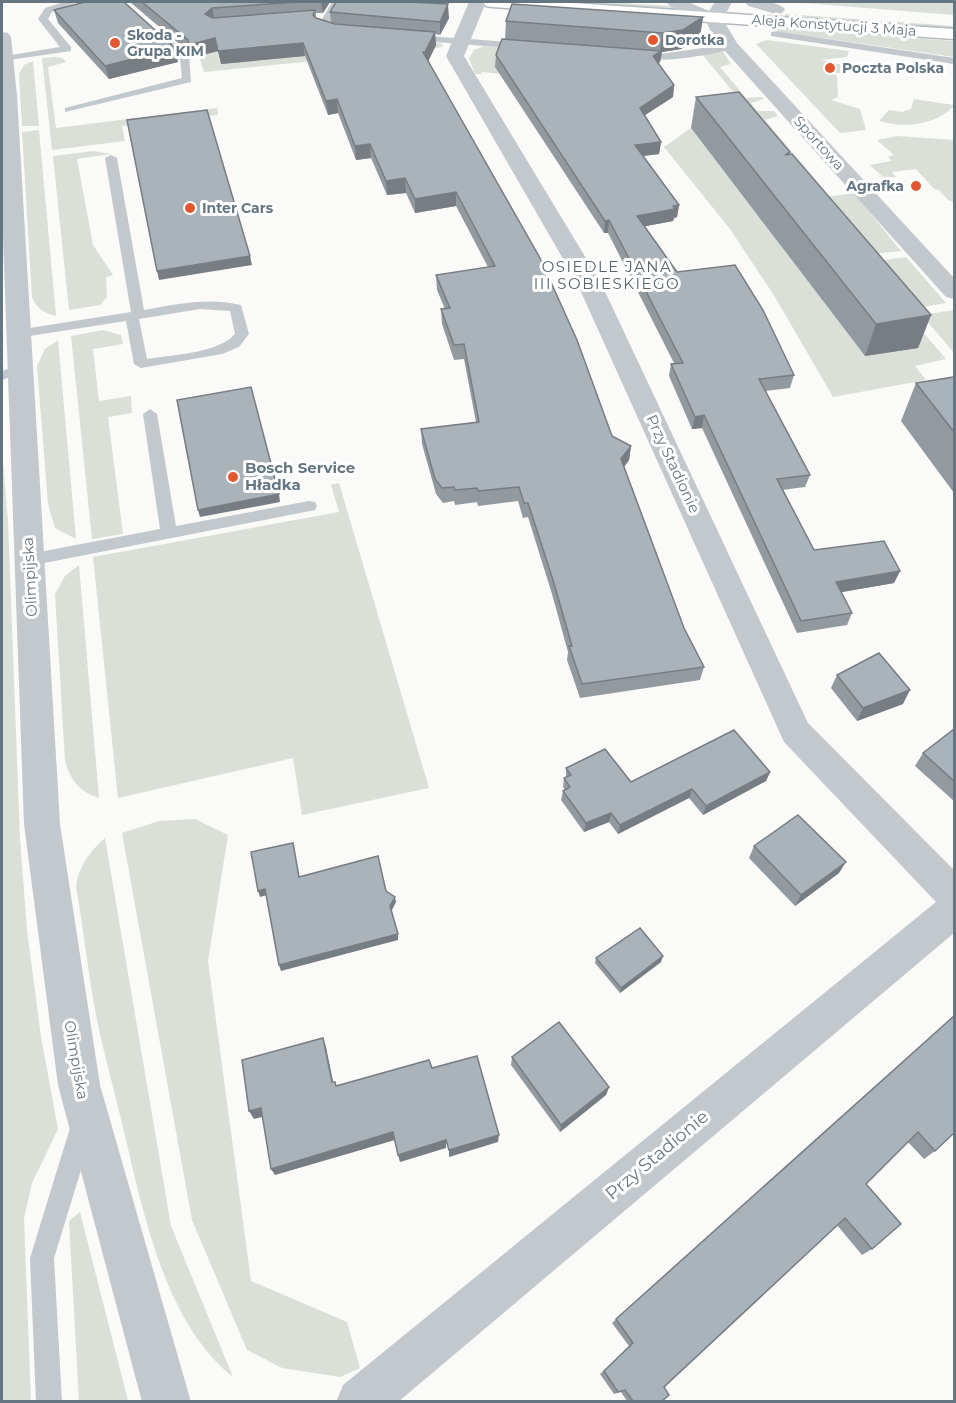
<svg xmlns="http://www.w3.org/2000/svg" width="956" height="1403" font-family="Montserrat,sans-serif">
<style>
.green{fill:#dadfd7}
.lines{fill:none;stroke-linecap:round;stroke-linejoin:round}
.secondary-casing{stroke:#b3babf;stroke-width:3}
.service{fill:#c3c8cc;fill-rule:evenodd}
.minor{fill:#c3c8cc;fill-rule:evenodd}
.tertiary{fill:#c3c8cc;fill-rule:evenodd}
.secondary{fill:#fff;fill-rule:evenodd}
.wall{fill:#929a9f}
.shaded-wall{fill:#777d82}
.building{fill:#aab3b9;stroke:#777d82;stroke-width:1.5}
.poi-dot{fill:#e4572e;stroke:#fff;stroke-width:2}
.labels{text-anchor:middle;stroke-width:6;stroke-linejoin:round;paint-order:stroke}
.far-street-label{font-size:14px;fill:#657683;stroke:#fff}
.far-poi-label{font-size:14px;font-weight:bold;fill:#657683;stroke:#fff;text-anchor:start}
.far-quarter-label{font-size:15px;letter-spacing:1.5px;fill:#57646e;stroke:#fff}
.street-label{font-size:15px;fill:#657683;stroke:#fff}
.poi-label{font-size:15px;font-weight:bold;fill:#657683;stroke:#fff;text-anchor:start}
.near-street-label{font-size:18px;fill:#657683;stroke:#fff}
</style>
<rect width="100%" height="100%" fill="#fafaf8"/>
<g class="green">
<polygon points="555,2 606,2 672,6 678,10"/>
<polygon points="791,2 954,2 954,15"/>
<polygon points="785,14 954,26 954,28 785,17"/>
<polygon points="776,28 954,41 954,57 823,38 774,34"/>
<polygon points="191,32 217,47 220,64 363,37 440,43 444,46 433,49 204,72"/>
<polygon points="767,40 849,51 847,57 821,60 842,65 840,73 827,72 837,76 838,97 831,100 860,109 866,130 840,133 756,44"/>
<polygon points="484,46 575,53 566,79 481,72 482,74 475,74 469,58 474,50"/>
<polygon points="723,52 731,64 720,67 746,98 762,97 764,99 751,103 757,111 774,111 778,116 765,120 824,190 814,191 702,54"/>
<polygon points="55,57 62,58 66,62 48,67 56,128 217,108 218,115 122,126 125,141 52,150 42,58"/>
<polygon points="33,61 39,126 22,126 19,74 24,65"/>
<path d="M 914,99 L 954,105 L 954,106 C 934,126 905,128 879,121 L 889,110 L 902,112 L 911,109 Z"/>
<polygon points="691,128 758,216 817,209 778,242 865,356 909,316 946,359 915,366 926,380 833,397 775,297 730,229 664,147"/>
<path d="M 39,130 L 56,316 C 44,313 37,309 32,297 L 22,132 Z"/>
<polygon points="897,136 954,140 954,202 948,200 939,190 934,189 916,169 892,172 896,177 884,178 870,165 892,161 888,157 894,155 877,140"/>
<polygon points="93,151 111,154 77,159 93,245 113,275 106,277 107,297 100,305 69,310 53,156"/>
<polygon points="854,193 901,251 870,254 821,198"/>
<polygon points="906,257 946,303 917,308 877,261"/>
<polygon points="954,310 954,353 922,315"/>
<polygon points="103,330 121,335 123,344 93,349 99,401 131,396 132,413 108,417 123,534 92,539 71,336"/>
<polygon points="58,340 76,539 55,528 48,504 37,366 45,349"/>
<polygon points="2,449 8,522 20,839 27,930 41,1037 58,1129 32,1183 24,1218 31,1402 2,1401"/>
<polygon points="339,483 429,788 302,815 293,758 118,798 93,557 339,512 331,485"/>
<path d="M 79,565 L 99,798 C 80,792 70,780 65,761 L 55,594 L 65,576 Z"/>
<polygon points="195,819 228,835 208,961 251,1281 347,1322 360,1368 340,1377 282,1368 247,1350 192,1220 122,833 159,821"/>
<path d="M 105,838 L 171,1226 L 233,1377 C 166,1324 144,1216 125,1136 C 117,1101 107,1065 99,1030 C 89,982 84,933 76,886 C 79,866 90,851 105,838 Z"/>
<polygon points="80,1212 128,1401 79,1401 69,1221"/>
</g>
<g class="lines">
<defs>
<polygon id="secondary" points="483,2 559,2 954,29 954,39 492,7 486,6"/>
</defs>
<use href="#secondary" class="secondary-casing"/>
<g class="service">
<polygon points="64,2 77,2 52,12 48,19 71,47 71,51 2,61 2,57 5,56 60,47 38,19 45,8"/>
<polygon points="332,2 341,2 328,27 341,30 341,34 338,35 317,28"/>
<polygon points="154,31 160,31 189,55 191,82 65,112 65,108 182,78 180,58 154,35"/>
<polygon points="774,31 954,58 954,64 771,36 771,32"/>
<polygon points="413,35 523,43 528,46 523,49 410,40 408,38"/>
<path d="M 731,44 L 736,47 L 734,49 C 714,54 648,67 632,55 L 637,52 L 660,54 Z"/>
<path d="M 111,155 L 117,158 L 144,310 C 177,304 207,297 241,305 L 249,334 L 239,347 L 222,354 L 141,368 L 134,364 L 126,321 L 17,338 L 10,334 L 17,330 L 131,312 L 105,158 ZM 200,309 L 230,311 L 235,334 C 219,353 172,355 147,359 L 139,319 Z"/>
<polygon points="19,365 26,369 24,372 2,380 2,371"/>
<polygon points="150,409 157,414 176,526 309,501 315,502 317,506 315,510 29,566 23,564 21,560 23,556 29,554 160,529 143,414"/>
<polygon points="82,1116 90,1120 94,1128 54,1258 62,1402 36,1402 30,1258 70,1128 74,1120"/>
</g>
<g class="minor">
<polygon points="469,2 486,2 464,56 601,283 808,723 954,870 954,933 398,1402 336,1402 343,1385 936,902 784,742 577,283 446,56"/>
<polygon points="713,12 719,13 737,43 954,278 954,299 946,297 725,51 712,34 704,17 707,13"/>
</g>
<g class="tertiary">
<path d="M 666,2 L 688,2 L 709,11 L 715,2 L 732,2 C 728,9 725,19 717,21 C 706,25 673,10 666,2 Z"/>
<path d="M 745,2 C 757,1 776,0 785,9 L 782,13 L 776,14 L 748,6 Z"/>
<polygon points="2,32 8,33 11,37 17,96 60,824 100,1085 191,1402 142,1402 58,1085 24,824 2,208"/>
</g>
<use href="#secondary" class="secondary"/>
</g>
<g class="wall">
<polygon points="130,2 330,2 323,13 316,13 316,19 331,23 330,12 449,18 440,35 435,34 436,45 428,61 612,436 631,446 629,460 624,467 684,628 704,667 700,680 580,698 567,660 568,652 552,594 528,517 523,518 518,501 478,506 477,502 455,505 454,501 443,503 436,494 422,444 421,429 476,422 464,359 454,360 442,324 441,309 445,309 437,290 436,275 488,267 456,206 415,213 406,193 387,195 371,158 356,160 338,113 328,115 305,56 221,64 218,51 191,58 190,53"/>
<polygon points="54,10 178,62 109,79 58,23"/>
<polygon points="703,17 700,36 681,49 662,52 660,62 658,63 674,85 673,97 645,115 661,142 659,154 643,156 679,205 677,217 674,218 673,221 645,226 677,272 794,375 790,388 765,391 810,475 805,487 782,490 814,550 900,571 894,583 841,592 852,613 847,625 797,633 702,428 692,429 669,376 671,364 674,363 608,233 604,233 495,67 496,55 505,39 506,21"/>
<polygon points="696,97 789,154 931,315 918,348 865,356 691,128"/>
<polygon points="954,377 954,493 901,421 916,383"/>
<polygon points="837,675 903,704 857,721 831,688"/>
<polygon points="954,729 954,801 915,766 923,753"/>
<polygon points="566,768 631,782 770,772 766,781 703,815 689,798 618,834 609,822 584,832 561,800 563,791 565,790 563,787 564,778 566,778"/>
<polygon points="754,846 839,873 795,906 749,858"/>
<polygon points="596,958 661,962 620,993 595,963"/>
<polygon points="954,1016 935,1151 924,1159 908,1142 866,1184 872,1249 862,1255 837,1225 664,1387 662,1401 627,1401 621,1392 614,1394 600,1374 629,1346 612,1323"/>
<polygon points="512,1057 609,1087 606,1095 560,1132 511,1065"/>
</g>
<g class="shaded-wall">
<polygon points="321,2 330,2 323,13"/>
<polygon points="448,4 449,18 440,35 440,22"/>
<polygon points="212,8 215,21 205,14"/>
<polygon points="703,17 700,36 681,49 662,52 660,62 652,68 653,56 660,52 662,33"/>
<polygon points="435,32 436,45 426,66 425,52"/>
<polygon points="215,38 218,51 191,58 189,45"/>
<polygon points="303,43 305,56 221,64 218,51"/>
<polygon points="175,48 178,62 109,79 105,66"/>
<polygon points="674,85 673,97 639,119 640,108"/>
<polygon points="337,99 338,113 328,115 326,101"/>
<polygon points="661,142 659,154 634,157 635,145"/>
<polygon points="370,144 371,158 356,160 355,146"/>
<polygon points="405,178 406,193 387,195 386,181"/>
<polygon points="456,192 456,206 415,213 415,199"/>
<polygon points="679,205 677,217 674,218 673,221 636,228 637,216"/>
<polygon points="609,220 608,233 604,233 605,221"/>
<polygon points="250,256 252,265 159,280 157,271"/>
<polygon points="931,315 918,348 865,356 876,324"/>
<polygon points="704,415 702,428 692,429 695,417"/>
<polygon points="631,446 629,460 619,474 621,459"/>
<polygon points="279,494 280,502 200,517 198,510"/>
<polygon points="900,571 894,583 831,594 836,582"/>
<polygon points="910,690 903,704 857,721 863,708"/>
<polygon points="770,772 766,781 703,815 706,806"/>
<polygon points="692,789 689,798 618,834 620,825"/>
<polygon points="611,813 609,822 584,832 586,823"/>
<polygon points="846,862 839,873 795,906 801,895"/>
<polygon points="265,889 267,895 260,897 258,891"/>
<polygon points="395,897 396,902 391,912 390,906"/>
<polygon points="398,934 398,940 281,971 279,965"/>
<polygon points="663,956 661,962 620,993 621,988"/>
<polygon points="323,1038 326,1047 335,1091 332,1082"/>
<polygon points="609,1087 606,1095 560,1132 561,1125"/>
<polygon points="261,1108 266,1116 254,1119 249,1111"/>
<polygon points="393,1132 395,1140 275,1175 271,1169"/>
<polygon points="499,1135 498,1142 449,1157 449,1150"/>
<polygon points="446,1140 446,1148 400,1162 398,1155"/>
</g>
<g class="building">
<polygon points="85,2 124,2 175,48 105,66 54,10"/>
<polygon points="142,2 297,2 212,8 205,14 213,18 315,10 313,15 316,18 335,24 435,32 425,52 423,52 540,258 577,340 612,436 631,446 621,459 684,628 704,667 582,684 569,646 572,646 553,580 528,503 524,503 519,487 478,491 477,488 455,490 454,487 442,488 435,479 421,429 479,422 464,344 454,345 441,309 450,308 436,275 495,266 456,192 415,199 405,178 386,181 370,144 355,146 337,99 326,101 303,43 218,51 215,38 189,45 188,40"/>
<polygon points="336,2 409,2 448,4 440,22 330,12"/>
<polygon points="512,4 703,17 683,30 662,33 506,21"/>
<polygon points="502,39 662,51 653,56 674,85 640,108 661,142 635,145 679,205 673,206 675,209 637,216 677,272 735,265 763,310 794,375 759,379 810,475 777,479 814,550 884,541 900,571 836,582 852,613 801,621 704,415 695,417 671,364 683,363 609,220 605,221 496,55"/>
<polygon points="739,92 790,152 785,155 792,154 931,315 876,324 696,97"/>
<polygon points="207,110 250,256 157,271 127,120"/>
<polygon points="954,377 954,432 916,383"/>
<polygon points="251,387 279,494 198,510 177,400"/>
<polygon points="879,653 910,690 863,708 837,675"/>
<polygon points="954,729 954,781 923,753"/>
<polygon points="734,730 770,772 706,806 692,789 620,825 611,813 586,823 563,791 570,787 564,778 571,775 566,768 605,749 631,782"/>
<polygon points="798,815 846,862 801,895 754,846"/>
<polygon points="293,843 299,877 378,856 386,891 395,897 390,906 398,934 279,965 265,889 258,891 251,852"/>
<polygon points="640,928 663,956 621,988 596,958"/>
<polygon points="954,1016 954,1133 935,1151 918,1132 866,1184 901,1224 872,1249 845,1218 664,1387 669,1395 662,1401 633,1401 625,1390 618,1392 604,1371 633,1343 616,1319"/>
<polygon points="559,1022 609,1087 561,1125 512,1057"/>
<polygon points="323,1038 332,1082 335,1082 336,1086 429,1060 432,1068 477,1056 499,1135 449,1150 446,1140 398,1155 393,1132 271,1169 261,1108 249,1111 242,1060"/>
</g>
<g class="poi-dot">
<circle cx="653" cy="40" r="6"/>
<circle cx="115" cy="43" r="6"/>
<circle cx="830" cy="68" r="6"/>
<circle cx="916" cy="186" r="6"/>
<circle cx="190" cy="208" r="6"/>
<circle cx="233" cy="477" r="6"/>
</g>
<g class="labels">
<g class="far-street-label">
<text transform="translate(834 25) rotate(4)" y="5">Aleja Konstytucji 3 Maja</text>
<text transform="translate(819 143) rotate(48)" y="5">Sportowa</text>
</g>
<g class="far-poi-label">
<text x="127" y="40">Skoda -<tspan x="127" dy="16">Grupa KIM</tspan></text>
<text x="665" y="45">Dorotka</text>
<text x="842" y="73">Poczta Polska</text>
<text x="904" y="191" text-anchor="end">Agrafka</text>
<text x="202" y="213">Inter Cars</text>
</g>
<g class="far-quarter-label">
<text x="607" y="272">OSIEDLE JANA<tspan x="607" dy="17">III SOBIESKIEGO</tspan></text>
</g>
<g class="street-label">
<text transform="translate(673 464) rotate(65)" y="5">Przy Stadionie</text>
<text transform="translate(30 577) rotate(-93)" y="5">Olimpijska</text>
<text transform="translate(76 1060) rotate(80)" y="5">Olimpijska</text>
</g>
<g class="poi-label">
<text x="245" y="473">Bosch Service<tspan x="245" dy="17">Hładka</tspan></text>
</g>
<g class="near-street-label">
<text transform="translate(657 1155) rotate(-40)" y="6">Przy Stadionie</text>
</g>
</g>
<rect width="956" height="1403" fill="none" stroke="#657683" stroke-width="6"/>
</svg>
